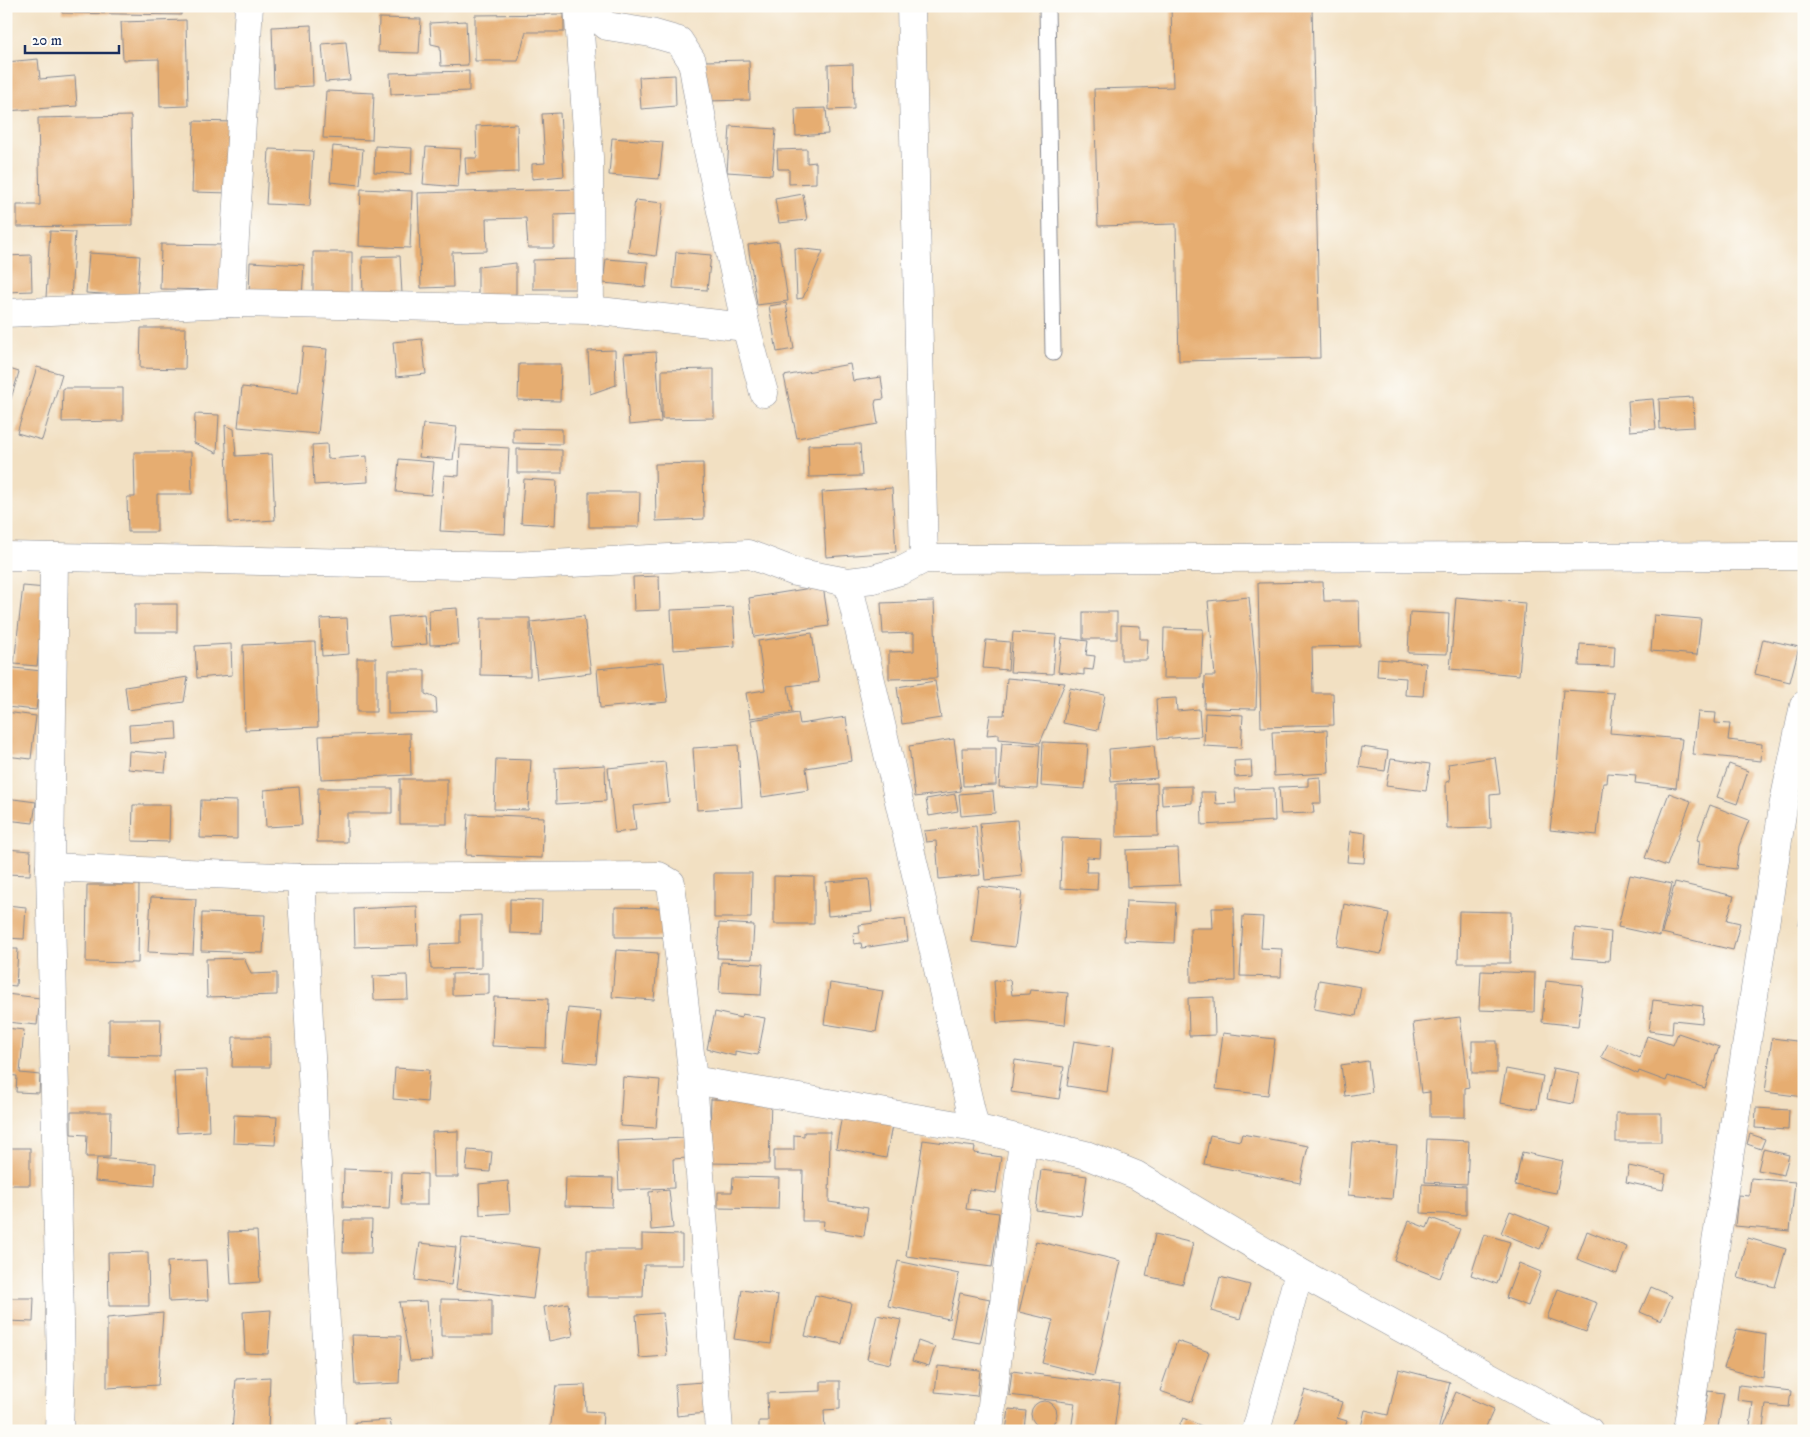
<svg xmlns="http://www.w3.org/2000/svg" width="1810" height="1437" font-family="'IM FELL DW Pica',serif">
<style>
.building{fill:#e6ad71}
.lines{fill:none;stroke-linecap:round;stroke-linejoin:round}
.service-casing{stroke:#868890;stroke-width:17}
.minor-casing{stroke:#868890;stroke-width:29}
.service{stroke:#fff;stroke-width:15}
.minor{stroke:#fff;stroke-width:28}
</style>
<rect width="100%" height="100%" fill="#fdfcf7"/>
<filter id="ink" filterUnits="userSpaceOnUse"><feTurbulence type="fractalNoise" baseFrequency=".02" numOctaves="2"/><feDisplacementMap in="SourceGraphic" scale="10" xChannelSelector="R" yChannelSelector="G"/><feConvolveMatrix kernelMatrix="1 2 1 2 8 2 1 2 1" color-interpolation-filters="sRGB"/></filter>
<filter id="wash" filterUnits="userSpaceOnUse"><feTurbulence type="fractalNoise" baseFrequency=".0096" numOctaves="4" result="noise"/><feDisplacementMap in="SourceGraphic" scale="20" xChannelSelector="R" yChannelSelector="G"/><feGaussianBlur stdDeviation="1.12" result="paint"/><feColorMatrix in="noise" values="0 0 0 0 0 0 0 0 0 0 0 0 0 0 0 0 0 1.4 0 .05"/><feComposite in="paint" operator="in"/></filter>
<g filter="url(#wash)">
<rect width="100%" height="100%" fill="#f2e0c2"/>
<g id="blocks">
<g class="building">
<polygon points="62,6 181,6 181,15 62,13"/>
<polygon points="632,6 673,6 673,10"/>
<polygon points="1171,6 1312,6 1320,358 1179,361 1176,224 1098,226 1094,89 1173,87"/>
<polygon points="564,14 564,32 526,32 518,61 475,61 475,15"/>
<polygon points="379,18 421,19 419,53 378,52"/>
<polygon points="186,20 188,106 160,107 159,59 123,60 121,22"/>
<polygon points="466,21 468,65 441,66 440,46 431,44 430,23"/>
<polygon points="311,25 313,86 274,88 272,27"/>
<polygon points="346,42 350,80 325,82 322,44"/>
<polygon points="38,59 40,79 75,76 77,106 6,111 6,62"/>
<polygon points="749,60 750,100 705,101 705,61"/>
<polygon points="853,64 854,109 829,110 828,65"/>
<polygon points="469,71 469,91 391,94 390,73"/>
<polygon points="675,75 676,106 641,109 639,77"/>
<polygon points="326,91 374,93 372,140 323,138"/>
<polygon points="826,108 828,134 796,136 795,109"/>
<polygon points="560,113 564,176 532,179 532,164 545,163 542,114"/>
<polygon points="131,116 133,225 17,227 17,205 40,205 38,118"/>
<polygon points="194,121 234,122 232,193 192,192"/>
<polygon points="517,124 518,172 466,174 465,158 477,158 476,126"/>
<polygon points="730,126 776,129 772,175 727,172"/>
<polygon points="612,138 663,142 659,179 609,175"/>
<polygon points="333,146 363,149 360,185 330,182"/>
<polygon points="375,146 412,148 411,174 374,172"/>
<polygon points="426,147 461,149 458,187 423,184"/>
<polygon points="269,149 313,151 310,206 266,204"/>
<polygon points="807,149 807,163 816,162 816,183 789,184 789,169 778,169 777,150"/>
<polygon points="361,189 412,191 410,248 359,246"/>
<polygon points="582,189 583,214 554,215 554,248 528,248 526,218 486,219 487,251 452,252 453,287 421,288 418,193"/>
<polygon points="803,194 807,220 779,223 775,199"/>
<polygon points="635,200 663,203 656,256 628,252"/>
<polygon points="50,231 75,232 71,299 46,298"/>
<polygon points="779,241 788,301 757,305 748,245"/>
<polygon points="161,244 226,245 226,290 160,289"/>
<polygon points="795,248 823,251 803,298 797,299"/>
<polygon points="313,252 352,252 352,293 313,294"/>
<polygon points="676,252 711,255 707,290 673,288"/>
<polygon points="89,253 140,256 137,296 86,293"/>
<polygon points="31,255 32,291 6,292 6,256"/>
<polygon points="400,256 402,294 363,295 362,257"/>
<polygon points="578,259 578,289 533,289 533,260"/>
<polygon points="606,259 648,262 646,287 603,283"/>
<polygon points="250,262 304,265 302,297 249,294"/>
<polygon points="516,263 516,294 478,296 478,267"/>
<polygon points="786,303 794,349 777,352 769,306"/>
<polygon points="141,328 186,328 185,369 140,368"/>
<polygon points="422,339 426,374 396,377 393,342"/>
<polygon points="303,347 327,349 318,434 238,427 242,387 298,393"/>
<polygon points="615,350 616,385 590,394 588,351"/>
<polygon points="656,352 661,422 629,425 624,354"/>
<polygon points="519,364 561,364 560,401 518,400"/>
<polygon points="850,364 853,381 881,377 884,399 876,400 875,404 878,424 797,438 784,376"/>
<polygon points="37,367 62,374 42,440 17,433"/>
<polygon points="6,368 19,372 7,412 6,412"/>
<polygon points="714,369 714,418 662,419 662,370"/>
<polygon points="63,388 123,388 123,421 62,422"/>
<polygon points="1693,397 1694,427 1660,429 1659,399"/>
<polygon points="1653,399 1656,429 1630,431 1628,401"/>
<polygon points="195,414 219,415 217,453 194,443"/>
<polygon points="423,424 457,427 453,460 419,457"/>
<polygon points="225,425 234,429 236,456 272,454 275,520 229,523"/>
<polygon points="513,428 562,429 562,444 513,443"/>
<polygon points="327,444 328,459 367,456 368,482 314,485 312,445"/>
<polygon points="860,444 862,476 809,477 808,445"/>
<polygon points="460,445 509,448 505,534 440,531 444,475 459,476"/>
<polygon points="517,449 562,450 562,473 517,473"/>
<polygon points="134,452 191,452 192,494 157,494 157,532 128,532 127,497 135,497"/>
<polygon points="399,459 434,462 431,495 396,492"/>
<polygon points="703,463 704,519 656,521 655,464"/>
<polygon points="524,479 557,481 555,525 521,523"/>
<polygon points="892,488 896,552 826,557 822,492"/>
<polygon points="589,492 640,492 639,527 589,527"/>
<polygon points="659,576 660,610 634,611 633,577"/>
<polygon points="1323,582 1324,601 1359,601 1360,646 1312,647 1313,693 1333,693 1334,725 1261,727 1258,583"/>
<polygon points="23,586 46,588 37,666 14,664"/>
<polygon points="823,586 829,626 754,637 749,598"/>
<polygon points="1249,597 1257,677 1256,709 1204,708 1205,676 1215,676 1208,601"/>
<polygon points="1456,597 1525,603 1519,675 1450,669"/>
<polygon points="934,601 937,678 889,679 889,652 914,651 914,633 883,634 881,603"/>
<rect x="135" y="604" width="42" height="28"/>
<polygon points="733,607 735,646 673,650 671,610"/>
<polygon points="457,608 459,644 430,645 429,610"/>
<rect x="1083" y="612" width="34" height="27"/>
<polygon points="1410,612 1449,614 1447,654 1408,653"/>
<polygon points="424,614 427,644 391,647 388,617"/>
<polygon points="1654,615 1701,619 1697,655 1651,651"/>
<polygon points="584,616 591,673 537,679 531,622"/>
<polygon points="347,618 349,654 322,656 320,619"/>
<polygon points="481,618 530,618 530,676 480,675"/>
<polygon points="1121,625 1140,626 1140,639 1148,639 1147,660 1121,660"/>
<polygon points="1164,628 1203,629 1201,678 1163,678"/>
<polygon points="1013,632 1056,635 1053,674 1010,672"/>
<polygon points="812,633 819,682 788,686 792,712 750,718 746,693 765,690 758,641"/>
<polygon points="1062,638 1088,641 1086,655 1095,656 1093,670 1084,669 1084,675 1058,672"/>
<polygon points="1763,639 1799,647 1790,682 1755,674"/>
<polygon points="986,640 1010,642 1008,670 983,668"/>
<polygon points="315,642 318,727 245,730 243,645"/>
<polygon points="231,644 232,675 197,678 195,646"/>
<polygon points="1580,644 1615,646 1614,667 1579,666"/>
<rect x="357" y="658" width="19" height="54"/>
<polygon points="1378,659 1426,663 1423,696 1405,695 1406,678 1377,676"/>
<polygon points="664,662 668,702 600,708 597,669"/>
<polygon points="6,667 41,671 36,710 6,707"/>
<polygon points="388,670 425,670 425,694 436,698 437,713 388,714"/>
<polygon points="188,677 184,702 128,710 125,687"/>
<polygon points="1007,678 1065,683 1040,743 999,739 999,734 987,735 990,715 1004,715"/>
<polygon points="935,681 941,718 902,724 897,687"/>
<polygon points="1070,688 1105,695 1098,730 1063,723"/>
<polygon points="1563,690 1614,693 1610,733 1682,739 1676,788 1635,783 1636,775 1608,773 1607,783 1603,783 1597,835 1550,830 1556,780"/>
<polygon points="1176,698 1177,711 1199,709 1201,736 1158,739 1156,699"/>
<polygon points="6,712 36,716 31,759 6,756"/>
<polygon points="1698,712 1716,713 1715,723 1730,724 1728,740 1762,744 1761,761 1693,754"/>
<polygon points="798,713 800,724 846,717 852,761 806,768 809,790 762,797 751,720"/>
<polygon points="1205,713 1243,715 1241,748 1204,746"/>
<polygon points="176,722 177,739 130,742 129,725"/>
<polygon points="1327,730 1329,773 1274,776 1272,732"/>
<polygon points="410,733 411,775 321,779 319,736"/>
<polygon points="954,739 961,791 915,797 909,746"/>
<polygon points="1043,742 1088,744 1085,789 1041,786"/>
<polygon points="1002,743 1040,745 1037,789 999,787"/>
<polygon points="738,745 742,807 697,810 693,748"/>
<polygon points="1154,745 1157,778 1111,782 1109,749"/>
<polygon points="1362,747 1388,751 1385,771 1359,767"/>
<polygon points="962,748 996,748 996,785 963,786"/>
<polygon points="129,751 167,754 165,772 128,769"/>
<polygon points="1495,757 1500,794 1490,795 1491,828 1447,829 1446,782 1450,781 1448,764"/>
<polygon points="496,759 531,760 528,810 494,809"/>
<polygon points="1391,759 1430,764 1426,791 1386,786"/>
<polygon points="1251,760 1252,776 1235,777 1234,761"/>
<polygon points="665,762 669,802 633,806 636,830 615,833 608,768"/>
<polygon points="1729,764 1748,771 1737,804 1717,797"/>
<polygon points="605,765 606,801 556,804 555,768"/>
<polygon points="1320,777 1321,803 1313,803 1314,813 1281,814 1279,787 1308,786 1308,778"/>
<rect x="400" y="779" width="47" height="45"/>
<polygon points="1157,783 1158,836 1116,837 1116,784"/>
<polygon points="1192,786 1192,803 1162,805 1161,787"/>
<polygon points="299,787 302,825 266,827 264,790"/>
<polygon points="318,788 392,788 392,813 347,813 347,842 317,842"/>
<polygon points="1274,788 1275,821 1202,825 1201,792 1215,792 1216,804 1236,803 1235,789"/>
<polygon points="993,791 995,813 961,816 959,794"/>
<polygon points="1669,793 1691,801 1667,866 1645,858"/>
<polygon points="955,794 958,811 929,816 926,799"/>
<polygon points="6,798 36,802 33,823 6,820"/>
<polygon points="201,800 237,801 237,839 200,838"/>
<polygon points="133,805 170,805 169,842 132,841"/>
<polygon points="1710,805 1749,820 1739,846 1736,869 1697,864 1700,841 1697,840"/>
<polygon points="468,814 544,817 542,858 466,855"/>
<polygon points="1017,820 1022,876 985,880 980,823"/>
<polygon points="976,826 980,875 939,879 936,841 926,842 924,831"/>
<polygon points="1350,831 1366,833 1364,863 1347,862"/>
<polygon points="1062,838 1101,839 1100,858 1087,857 1086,872 1098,872 1097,890 1060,888"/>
<polygon points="1178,848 1180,885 1127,887 1126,850"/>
<polygon points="6,849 31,851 30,875 6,874"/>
<polygon points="714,873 752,873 751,918 714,918"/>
<polygon points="1630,875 1672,884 1660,936 1618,927"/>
<polygon points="774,876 814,877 814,924 774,924"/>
<polygon points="869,879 872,912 828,916 826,882"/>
<polygon points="1675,882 1734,896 1727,920 1740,923 1733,950 1662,933"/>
<polygon points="87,885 139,885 138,963 86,962"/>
<polygon points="978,886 1022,891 1015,947 972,942"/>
<polygon points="151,897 196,899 193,954 148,952"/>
<polygon points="510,899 542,900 541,934 510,933"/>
<polygon points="1126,901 1176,903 1174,943 1124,941"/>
<polygon points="1344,904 1389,913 1381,954 1337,946"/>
<polygon points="6,905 26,907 24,939 6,938"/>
<polygon points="1803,905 1804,905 1804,926 1799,925"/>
<polygon points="417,906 418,945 355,947 354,909"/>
<polygon points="615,907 664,908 664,937 615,937"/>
<polygon points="1212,908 1234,908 1235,981 1191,982 1190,928 1213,928"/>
<polygon points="1459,911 1511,912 1510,963 1458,963"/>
<polygon points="202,913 265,915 263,953 201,951"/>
<polygon points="481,915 481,968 431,969 430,944 460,943 460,916"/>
<polygon points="1243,916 1263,917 1261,948 1282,949 1281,977 1240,976"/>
<polygon points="905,919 908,941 862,948 861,943 854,944 853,934 860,933 859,925"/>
<polygon points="719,923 754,925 752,959 717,958"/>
<polygon points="1575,928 1611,932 1609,961 1572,958"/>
<polygon points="6,949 18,949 16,986 6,985"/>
<polygon points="616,950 658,953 654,1000 612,997"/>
<polygon points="244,958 251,974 277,973 277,995 207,997 206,959"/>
<polygon points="721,962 763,964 761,995 719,993"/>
<polygon points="1481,971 1535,973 1534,1012 1479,1010"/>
<polygon points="489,973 489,994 452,995 452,974"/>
<polygon points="407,975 408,999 374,1000 373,976"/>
<polygon points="1010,980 1012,995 1029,994 1030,990 1068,993 1065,1025 1027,1021 997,1023 994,981"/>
<polygon points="1319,980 1361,987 1356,1016 1314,1009"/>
<polygon points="1546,981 1583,985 1578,1026 1542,1022"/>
<polygon points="830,983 883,991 876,1032 824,1024"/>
<polygon points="6,994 40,998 37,1025 6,1022"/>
<polygon points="494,997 548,999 546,1048 492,1046"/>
<polygon points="1214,997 1215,1035 1189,1036 1188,998"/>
<polygon points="1653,1000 1703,1006 1702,1023 1673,1020 1672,1034 1649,1031"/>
<polygon points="568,1008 601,1011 596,1064 562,1061"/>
<polygon points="715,1012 741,1018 742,1014 765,1018 758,1055 735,1051 735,1056 707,1049"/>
<polygon points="1460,1017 1469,1087 1465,1088 1465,1117 1430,1117 1430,1092 1421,1093 1413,1023"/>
<polygon points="109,1019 161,1019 160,1057 109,1056"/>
<polygon points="6,1028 24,1030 20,1073 40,1075 39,1093 16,1092 17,1076 6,1075"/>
<polygon points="1223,1033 1275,1039 1268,1095 1216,1089"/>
<polygon points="1678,1033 1719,1047 1705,1088 1668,1076 1666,1081 1639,1071 1638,1074 1601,1057 1608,1044 1640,1058 1647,1036 1673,1045"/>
<polygon points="233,1037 270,1037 270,1067 232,1067"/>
<polygon points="1772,1038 1804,1042 1804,1097 1765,1092"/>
<polygon points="1074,1041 1113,1047 1107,1092 1067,1086"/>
<rect x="1472" y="1041" width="25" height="32"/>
<polygon points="1015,1060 1064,1067 1059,1099 1011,1092"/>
<polygon points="1368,1061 1372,1092 1345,1096 1341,1065"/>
<polygon points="395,1068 429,1070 427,1102 393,1099"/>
<polygon points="1553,1068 1579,1073 1573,1104 1547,1099"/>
<polygon points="1506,1069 1543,1076 1537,1109 1500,1103"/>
<polygon points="207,1070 209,1131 177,1133 174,1071"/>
<polygon points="623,1077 660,1080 656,1128 620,1126"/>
<polygon points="711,1099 771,1101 769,1164 709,1163"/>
<polygon points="1756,1108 1789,1110 1788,1130 1755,1128"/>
<polygon points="843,1110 893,1120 886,1158 836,1148"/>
<polygon points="71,1112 111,1112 110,1157 86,1157 87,1135 71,1134"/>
<rect x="1616" y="1113" width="45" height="29"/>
<polygon points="234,1115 277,1117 275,1145 233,1143"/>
<polygon points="458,1131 458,1177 433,1177 432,1132"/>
<polygon points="804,1132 830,1132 829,1202 868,1208 864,1236 823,1230 824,1221 802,1221 803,1171 774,1171 774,1150 794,1150 794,1135 804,1136"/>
<polygon points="1242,1134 1308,1146 1300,1183 1204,1164 1210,1135 1240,1141"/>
<polygon points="1750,1134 1765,1139 1761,1149 1747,1144"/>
<polygon points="686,1138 687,1158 673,1159 674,1188 619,1190 617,1141"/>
<polygon points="1427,1139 1469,1141 1467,1184 1425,1182"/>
<polygon points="923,1140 975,1147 974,1153 1001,1157 996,1193 969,1189 966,1209 999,1213 992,1267 906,1256"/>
<polygon points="1352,1142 1397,1146 1392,1199 1348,1195"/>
<rect x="6" y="1148" width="24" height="37"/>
<polygon points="1763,1149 1789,1155 1784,1175 1758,1170"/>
<polygon points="468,1150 492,1152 490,1172 466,1170"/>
<polygon points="1522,1152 1563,1161 1556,1193 1515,1185"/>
<polygon points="97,1158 156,1163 155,1186 95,1181"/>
<polygon points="1629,1166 1666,1174 1663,1190 1626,1182"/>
<polygon points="344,1169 391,1171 389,1209 343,1207"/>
<polygon points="1041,1170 1087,1176 1081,1216 1036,1210"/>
<polygon points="402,1173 427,1174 427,1205 401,1205"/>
<polygon points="566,1177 613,1178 612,1207 565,1206"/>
<polygon points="733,1177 779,1178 778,1209 718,1208 718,1192 732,1192"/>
<polygon points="1751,1178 1795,1182 1790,1231 1735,1226 1738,1195 1749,1196"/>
<polygon points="508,1181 510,1213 480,1215 479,1184"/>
<polygon points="1422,1184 1466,1186 1466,1215 1421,1213"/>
<polygon points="669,1190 673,1228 651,1230 649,1192"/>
<polygon points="1510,1211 1550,1227 1540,1249 1501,1233"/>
<polygon points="1431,1218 1460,1229 1440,1278 1394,1260 1409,1221 1427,1228"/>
<polygon points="344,1220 372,1220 371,1253 343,1253"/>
<polygon points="257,1231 260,1282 231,1284 228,1232"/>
<polygon points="1587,1231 1627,1247 1617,1274 1577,1259"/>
<polygon points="642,1234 682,1235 682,1265 644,1265 643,1297 587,1297 587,1250 642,1250"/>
<polygon points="1155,1234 1193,1243 1183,1284 1146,1276"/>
<polygon points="1484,1234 1510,1242 1497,1284 1471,1275"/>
<polygon points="462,1238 540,1248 533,1299 456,1289"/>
<polygon points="1748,1238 1786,1249 1775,1287 1738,1278"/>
<polygon points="1036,1241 1121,1261 1094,1376 1042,1363 1053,1320 1019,1312"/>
<polygon points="420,1243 456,1247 451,1285 415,1280"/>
<polygon points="148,1252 149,1306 109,1306 108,1253"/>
<polygon points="206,1260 208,1300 169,1302 167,1262"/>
<polygon points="898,1261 959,1274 949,1319 888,1306"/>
<polygon points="1519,1263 1541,1272 1528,1306 1506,1298"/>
<polygon points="1220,1277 1250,1285 1240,1319 1211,1311"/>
<polygon points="1651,1287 1672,1296 1661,1321 1640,1312"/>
<polygon points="1558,1289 1597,1303 1586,1332 1547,1318"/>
<polygon points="742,1290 778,1295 771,1344 734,1339"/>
<polygon points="960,1293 990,1299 980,1343 951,1338"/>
<polygon points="815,1295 851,1303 842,1344 805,1336"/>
<polygon points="6,1298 34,1298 33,1322 6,1321"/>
<polygon points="441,1299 492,1300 492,1336 441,1336"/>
<polygon points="427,1301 432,1360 410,1361 399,1302"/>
<polygon points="568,1303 573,1336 549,1341 544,1307"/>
<polygon points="271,1310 268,1354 245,1353 243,1312"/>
<polygon points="163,1313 158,1385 107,1388 107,1318"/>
<polygon points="663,1313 667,1356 639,1358 636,1315"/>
<polygon points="877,1315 901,1320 890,1364 867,1359"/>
<polygon points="1737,1329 1766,1334 1763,1378 1724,1368"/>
<polygon points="352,1335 401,1336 399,1383 355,1385"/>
<polygon points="918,1341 935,1347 929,1366 912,1361"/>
<polygon points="1177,1341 1209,1352 1192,1402 1160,1391"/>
<polygon points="6,1364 9,1364 8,1384 6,1384"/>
<polygon points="938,1366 980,1370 977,1396 935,1392"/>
<polygon points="1399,1369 1450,1382 1438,1431 1360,1431 1365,1410 1388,1415"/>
<polygon points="1012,1371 1120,1385 1114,1431 1071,1431 1075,1403 1009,1395"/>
<polygon points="270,1377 268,1431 232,1431 236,1379"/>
<polygon points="821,1381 840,1381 840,1409 824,1410 825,1431 759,1431 759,1421 768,1421 767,1393 821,1391"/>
<polygon points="704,1382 706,1413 677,1416 675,1384"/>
<polygon points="585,1385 586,1411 603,1412 602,1431 550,1431 556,1386"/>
<polygon points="1739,1385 1791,1391 1789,1407 1766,1405 1763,1427 1750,1426 1753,1402 1737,1400"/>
<polygon points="1305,1390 1342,1402 1337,1418 1347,1421 1344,1431 1291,1431"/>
<polygon points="1708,1391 1724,1393 1718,1427 1733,1431 1701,1431"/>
<polygon points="1456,1392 1494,1409 1484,1431 1440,1430"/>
<circle cx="1044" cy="1414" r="13"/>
<polygon points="1009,1409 1026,1411 1024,1429 1028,1431 1006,1431"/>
<polygon points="1183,1418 1213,1431 1177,1431"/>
<polygon points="390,1420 392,1431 356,1431 355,1422"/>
</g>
</g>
</g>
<g filter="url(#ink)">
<use href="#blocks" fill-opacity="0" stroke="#868890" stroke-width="1"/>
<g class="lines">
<defs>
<polyline id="service" points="1047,6 1053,353"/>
<g id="minor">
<polyline points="578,6 589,157 590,310"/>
<polyline points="583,6 607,26 651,33 679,41 692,61 705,137 746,327 764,393"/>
<polyline points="911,6 924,559"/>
<polyline points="231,303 249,6"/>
<polyline points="6,313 231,303 590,310 746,327"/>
<polyline points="6,556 512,566 748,554 795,572 848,582 873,579 903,570 924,559 1804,556"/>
<polyline points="54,559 50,867 61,1366 59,1431"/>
<polyline points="848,582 975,1128"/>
<polyline points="50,867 301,878 659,876 671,883 693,1080 719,1431"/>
<polyline points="301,878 332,1431"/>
<polyline points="693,1080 975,1128 1086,1155 1136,1175 1299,1272 1589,1431"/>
<polyline points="989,1431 1023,1141"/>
<polyline points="1256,1431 1299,1272"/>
<polyline points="1687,1431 1783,807 1804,705"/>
</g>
</defs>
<use href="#service" class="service-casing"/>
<use href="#minor" class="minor-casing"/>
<use href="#service" class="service"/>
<use href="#minor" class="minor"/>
</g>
</g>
<rect width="1810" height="1437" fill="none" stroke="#fdfcf7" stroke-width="25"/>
<path d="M25 45v8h94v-8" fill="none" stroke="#1b2f5e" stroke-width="2.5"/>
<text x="32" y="45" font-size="15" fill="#1b2f5e" stroke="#fdfcf7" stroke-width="4" paint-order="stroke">20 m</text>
</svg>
